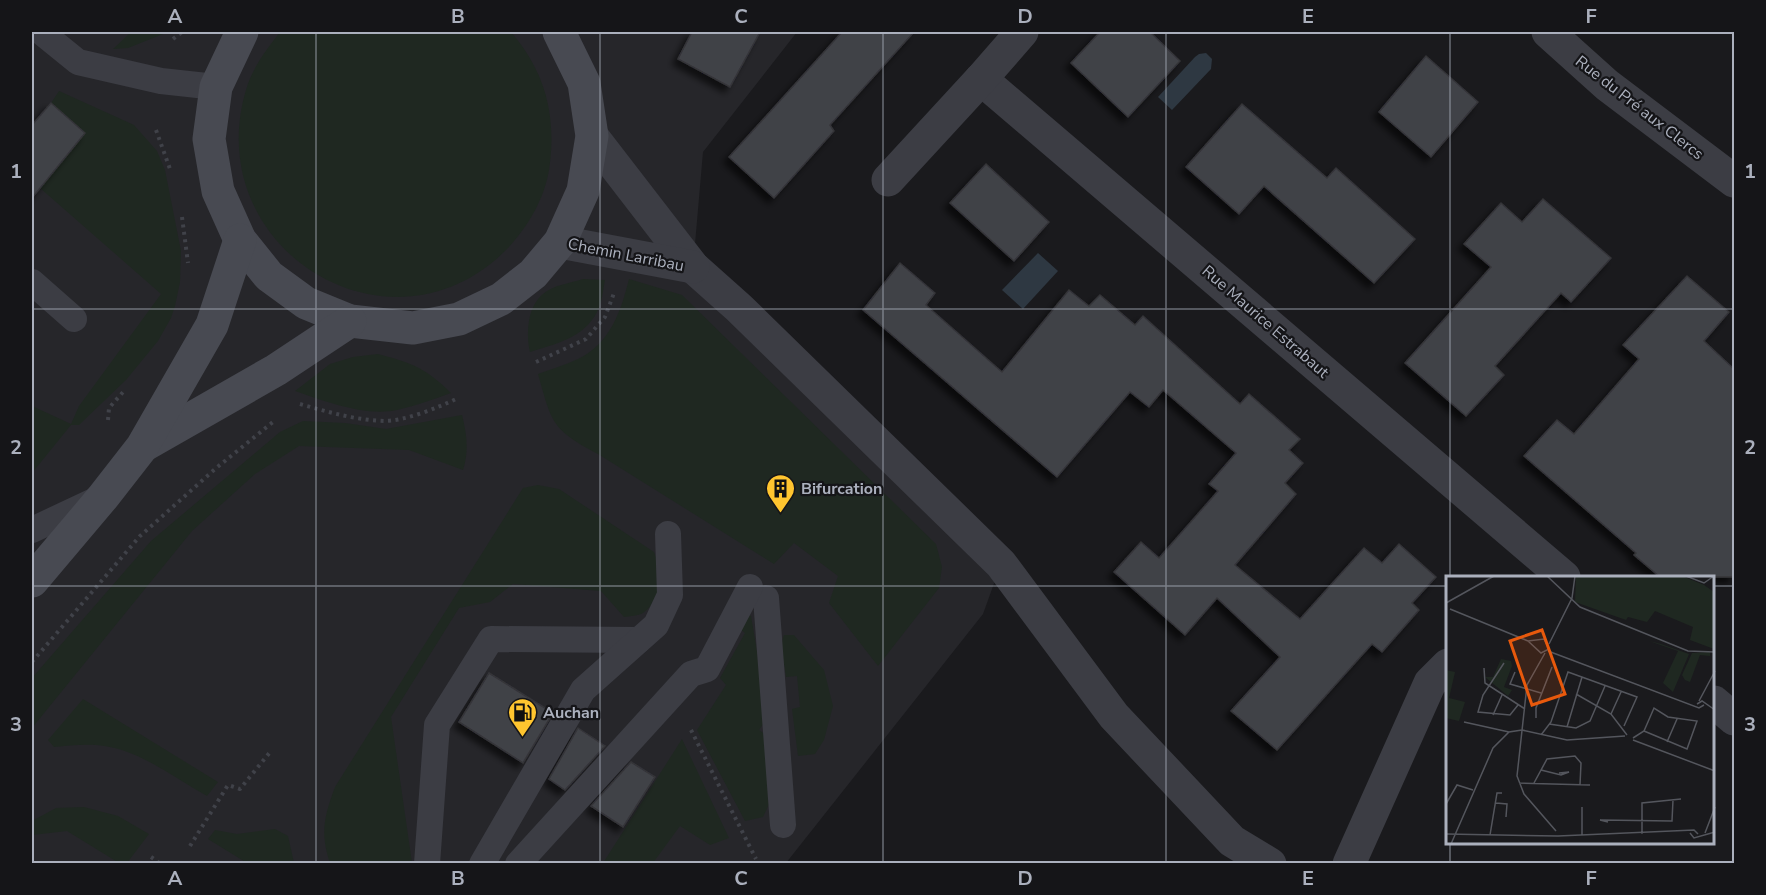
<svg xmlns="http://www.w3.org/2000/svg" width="1766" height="895" font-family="'Nunito Sans',sans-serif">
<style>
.built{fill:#26262a}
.green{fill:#1f2821}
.water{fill:#2e3842}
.building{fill:#414247;stroke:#343439;stroke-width:1.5;filter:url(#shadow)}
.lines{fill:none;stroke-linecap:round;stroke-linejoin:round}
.path{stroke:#404249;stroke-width:4;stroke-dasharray:3 4.5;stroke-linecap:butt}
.service{stroke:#3c3d44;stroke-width:26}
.minor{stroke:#3c3d44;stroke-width:33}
.tertiary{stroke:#3c3d44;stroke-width:33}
.secondary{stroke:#484a52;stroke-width:33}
.grid{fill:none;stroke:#abb0bd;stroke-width:1.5;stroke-opacity:0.55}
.labels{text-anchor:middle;stroke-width:4.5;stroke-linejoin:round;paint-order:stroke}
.street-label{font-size:16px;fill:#abb0bd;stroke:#151518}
.poi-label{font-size:16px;font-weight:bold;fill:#abb0bd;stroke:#151518;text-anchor:start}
.inset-road{fill:none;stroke:#54565d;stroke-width:1.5}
.view{fill:#e8590c;fill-opacity:0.15;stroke:#e8590c;stroke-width:3}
.inset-edge{fill:none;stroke:#abb0bd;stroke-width:3}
.neatline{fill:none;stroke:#abb0bd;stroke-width:2}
.grid-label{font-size:20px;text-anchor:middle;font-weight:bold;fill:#abb0bd}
</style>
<defs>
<filter id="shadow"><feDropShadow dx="-5.5" dy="5.5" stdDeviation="3" flood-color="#0009"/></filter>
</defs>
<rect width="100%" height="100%" fill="#1a1a1d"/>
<polygon class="built" points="32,32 797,32 703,152 693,267 1001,564 983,614 786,863 32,863"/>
<g class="green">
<polygon points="131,32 168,32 128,48 113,49"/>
<path d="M 280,32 L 511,32 C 546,73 557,117 549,170 C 544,200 527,228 507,249 C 391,367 199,249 246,90 C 252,68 267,49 280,32 Z"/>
<polygon points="59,91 134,125 157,151 165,170 181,251 180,282 175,306 171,318 158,341 126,380 79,425 71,425 32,473 32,406 71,424 79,406 161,294 40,188 85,133 51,103"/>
<path d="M 583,279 L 605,280 C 603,290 602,303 597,312 C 584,338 555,344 530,352 C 526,334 527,307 543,294 C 553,285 571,283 583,279 Z"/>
<path d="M 629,279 L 682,295 L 936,544 L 942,567 L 939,588 L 878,666 L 829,603 L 838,576 L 794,543 L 774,564 L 598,454 C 551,429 552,423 538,374 C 551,369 565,365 578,359 C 610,344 621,311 629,279 Z"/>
<path d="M 378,354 C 412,363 426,368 451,393 C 434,399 415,406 397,410 C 366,417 324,401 295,391 L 330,364 L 353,357 Z"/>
<path d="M 462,415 C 467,435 469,451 463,470 L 409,450 L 299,446 L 255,474 L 192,531 L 32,728 L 32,678 L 151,541 L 280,432 L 303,421 L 345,423 L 386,429 Z"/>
<path d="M 538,485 L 559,489 L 654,552 C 663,573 663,599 643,613 C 638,616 630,616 624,617 L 601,591 L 513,584 L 490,602 L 459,608 L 391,717 L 412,863 L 330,863 C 320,833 324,817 335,787 L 523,488 Z"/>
<polygon points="745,615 751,616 768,717 759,730 772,739 771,800 763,817 745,821 697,730 726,685 720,678 745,633 741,630"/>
<polygon points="784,635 794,635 824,670 833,706 824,740 815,754 798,756 792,709 800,707 797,676 786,677 781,645"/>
<path d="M 83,699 L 218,782 L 207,796 C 176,779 145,754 110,747 C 92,743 72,745 54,747 L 48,740 Z"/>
<polygon points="682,739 729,838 710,845 680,826 653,863 603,863"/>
<polygon points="84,807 118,816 149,834 127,863 119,863 67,831 32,835 32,821 56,808"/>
<polygon points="275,829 288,836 294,863 247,863 208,839 215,830 237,834"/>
</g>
<g class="water">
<polygon points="1206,53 1212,59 1211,69 1172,110 1158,97 1195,57 1199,54"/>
<polygon points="1038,253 1058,271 1023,309 1002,290"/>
</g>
<g class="building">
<polygon points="692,32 760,32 730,87 678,59"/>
<polygon points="842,32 914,32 830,125 834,131 774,198 729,157"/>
<polygon points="1100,32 1150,32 1180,61 1128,117 1071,63"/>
<polygon points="1426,56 1478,102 1431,157 1379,112"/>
<polygon points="51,103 85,133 32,198 32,125"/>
<polygon points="1242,104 1327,178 1336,168 1415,239 1374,283 1264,186 1239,214 1186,167"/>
<polygon points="986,164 1049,222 1014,261 950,203"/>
<polygon points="1543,199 1611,258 1571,302 1561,293 1495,366 1504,375 1466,416 1405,363 1491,267 1464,244 1501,203 1522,222"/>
<polygon points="900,263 935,293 926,305 1002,372 1069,290 1089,306 1100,295 1135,325 1143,316 1240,404 1249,394 1300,439 1289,450 1303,463 1285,483 1296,494 1235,565 1300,619 1364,548 1382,563 1399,544 1436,577 1412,603 1419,610 1382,652 1372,644 1277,750 1231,711 1280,657 1217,598 1185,635 1114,572 1141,542 1159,558 1218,491 1209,484 1236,453 1163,390 1149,407 1130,392 1057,477 863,310"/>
<polygon points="1687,276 1729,312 1704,341 1734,369 1734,577 1660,577 1634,555 1636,553 1524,456 1557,420 1574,434 1639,359 1623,345"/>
<polygon points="489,673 553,713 523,763 459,722"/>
<polygon points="578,728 605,746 565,790 549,779"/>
<polygon points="631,762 655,777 623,827 591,806"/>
</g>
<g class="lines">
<g class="path">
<polyline points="173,39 182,32"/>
<polyline points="156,130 170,169"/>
<polyline points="182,217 188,263"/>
<polyline points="536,362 586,339 605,317 614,293"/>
<path d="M 300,404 C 328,412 355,420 384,421 C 405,421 437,408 456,399"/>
<polyline points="108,420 109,408 124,391"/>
<polyline points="32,662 140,536 215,469 273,422"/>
<polyline points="691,730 756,859"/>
<polyline points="190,846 228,785 240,789 271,751"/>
<polyline points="151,857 161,864"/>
</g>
<g class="service">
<polyline points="41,32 78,62 161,81 216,87"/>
<polyline points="32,282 74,319"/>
<polyline points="32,530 100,498"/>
<polyline points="766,598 783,825"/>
<polyline points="427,864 437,725 491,639 639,640"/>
<polyline points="482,864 583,690 656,625 670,595 668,534"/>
<polyline points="518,864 691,674 707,669 750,587"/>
</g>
<g class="minor">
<polyline points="1548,32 1607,85 1734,181"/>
<polyline points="981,79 1564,577"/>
<polyline points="888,180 981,79 1022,32"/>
<polyline points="1714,702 1734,719"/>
<polyline points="1349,864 1430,683 1448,665"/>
</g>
<g class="tertiary">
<polyline points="592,136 693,267 739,308 1001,564 1114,716 1232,841 1270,864"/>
<polyline points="560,242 693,267"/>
</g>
<g class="secondary">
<polyline points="242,32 216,87 209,139 218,191 240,240 269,276 306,303 350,321 413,328 459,319 501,299 533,274 560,242 583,191 592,136 584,83 559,32"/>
<polyline points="143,446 276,370 350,321"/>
<polyline points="32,581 103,497 142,447 212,325 240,240"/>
</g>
</g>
<path class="grid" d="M 316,32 L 316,864M 600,32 L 600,864M 883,32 L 883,864M 1166,32 L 1166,864M 1450,32 L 1450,577M 32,309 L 1734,309M 32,586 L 1448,586M 1714,586 L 1734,586M 1450,842 L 1450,864"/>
<defs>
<symbol id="building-pin" viewBox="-11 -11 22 30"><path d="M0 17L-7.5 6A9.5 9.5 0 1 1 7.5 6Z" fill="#ffc52f" stroke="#151518"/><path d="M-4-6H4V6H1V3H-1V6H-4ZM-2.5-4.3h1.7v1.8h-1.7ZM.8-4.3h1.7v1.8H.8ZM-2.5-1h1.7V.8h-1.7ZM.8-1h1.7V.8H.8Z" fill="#111"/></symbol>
<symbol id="fuel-pin" viewBox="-11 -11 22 30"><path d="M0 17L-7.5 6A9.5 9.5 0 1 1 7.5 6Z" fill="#ffc52f" stroke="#151518"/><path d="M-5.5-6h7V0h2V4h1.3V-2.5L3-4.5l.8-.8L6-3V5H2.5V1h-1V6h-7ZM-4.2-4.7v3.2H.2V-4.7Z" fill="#111"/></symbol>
</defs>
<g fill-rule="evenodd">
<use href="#building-pin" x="764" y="472" width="33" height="45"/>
<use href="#fuel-pin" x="506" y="696" width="33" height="45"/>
</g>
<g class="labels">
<g class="street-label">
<text transform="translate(1640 107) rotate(38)" y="6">Rue du Pré aux Clercs</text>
<text transform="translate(626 254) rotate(11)" y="6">Chemin Larribau</text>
<text transform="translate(1266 321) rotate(41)" y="6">Rue Maurice Estrabaut</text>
</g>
<g class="poi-label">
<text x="801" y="494">Bifurcation</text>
<text x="543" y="718">Auchan</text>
</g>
</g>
<g transform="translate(1446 576)">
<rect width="268" height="268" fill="#1a1a1d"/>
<path d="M 130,0 L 236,0 L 258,9 L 268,16 L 268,73 L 244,64 L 247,51 L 209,35 L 201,46 L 182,41 L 180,44 L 129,26 ZM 203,65 L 215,68 L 243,78 L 227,116 L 217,107 L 232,75 ZM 264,76 L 264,80 L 254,79 L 244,106 L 239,104 L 236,99 L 246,77 ZM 55,83 L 65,85 L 66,90 L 58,111 L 66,114 L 62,120 L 39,101 L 47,101 ZM 0,94 L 9,96 L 3,122 L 19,126 L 13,145 L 0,142 Z" fill="#1f2821"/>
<path class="inset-road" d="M 101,0 L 134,31 L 242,75 L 269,76M 240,0 L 258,7 L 268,0M 0,27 L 48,0M 4,33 L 82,65 L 98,63 L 103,73 L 95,77 L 82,65M 103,68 L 126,22 L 129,0M 102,75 L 253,132 L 258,129M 99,77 L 81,109 L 71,200 L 78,218 L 110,255M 58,87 L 37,119 L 32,136 L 64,139 L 72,129M 38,92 L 39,107 L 79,133M 69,96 L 64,108 L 95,117M 130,118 L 165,138 L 181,159M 253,125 L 269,95M 251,128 L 256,125 L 269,134M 165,138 L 175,116M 47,139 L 56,119M 90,142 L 90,132 L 106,91M 18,146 L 63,156M 103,148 L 130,152 L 144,145 L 159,110M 121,151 L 136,101M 76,154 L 121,164 L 179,160M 95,159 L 105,146 L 122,96 L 191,121 L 178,150M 187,162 L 198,155 L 208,132 L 222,141 L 251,145 L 241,173 L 198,155M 187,164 L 269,195M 221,166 L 231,143M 95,194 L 115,199 L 123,196 L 113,197M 73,207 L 144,209M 88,207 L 101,183 L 129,180 L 135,187 L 134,209M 50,227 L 61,228 L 60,241M 0,228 L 11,209 L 27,214M 136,231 L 136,259M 162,246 L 154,244 L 226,245 L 227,224M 244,257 L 248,262 L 269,256M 259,257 L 269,231M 0,258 L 112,260 L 248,254 L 252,258M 196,258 L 196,227 L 235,223M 44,259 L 51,217 L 56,217M 5,268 L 47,172 L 63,156 L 76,154"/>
<path class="view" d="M 96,54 L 119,118 L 86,129 L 64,65 Z"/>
<rect width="268" height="268" class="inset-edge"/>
</g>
<rect width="1766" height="895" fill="none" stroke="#151518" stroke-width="66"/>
<rect x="33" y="33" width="1700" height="829" class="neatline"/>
<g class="grid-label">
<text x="175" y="23">A</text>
<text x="458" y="23">B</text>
<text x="741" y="23">C</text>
<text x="1025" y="23">D</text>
<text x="1308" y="23">E</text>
<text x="1591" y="23">F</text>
<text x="16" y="178">1</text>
<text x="1750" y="178">1</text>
<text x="16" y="454">2</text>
<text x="1750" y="454">2</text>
<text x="16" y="731">3</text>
<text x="1750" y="731">3</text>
<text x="175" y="885">A</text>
<text x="458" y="885">B</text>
<text x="741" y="885">C</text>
<text x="1025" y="885">D</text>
<text x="1308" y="885">E</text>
<text x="1591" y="885">F</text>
</g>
</svg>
